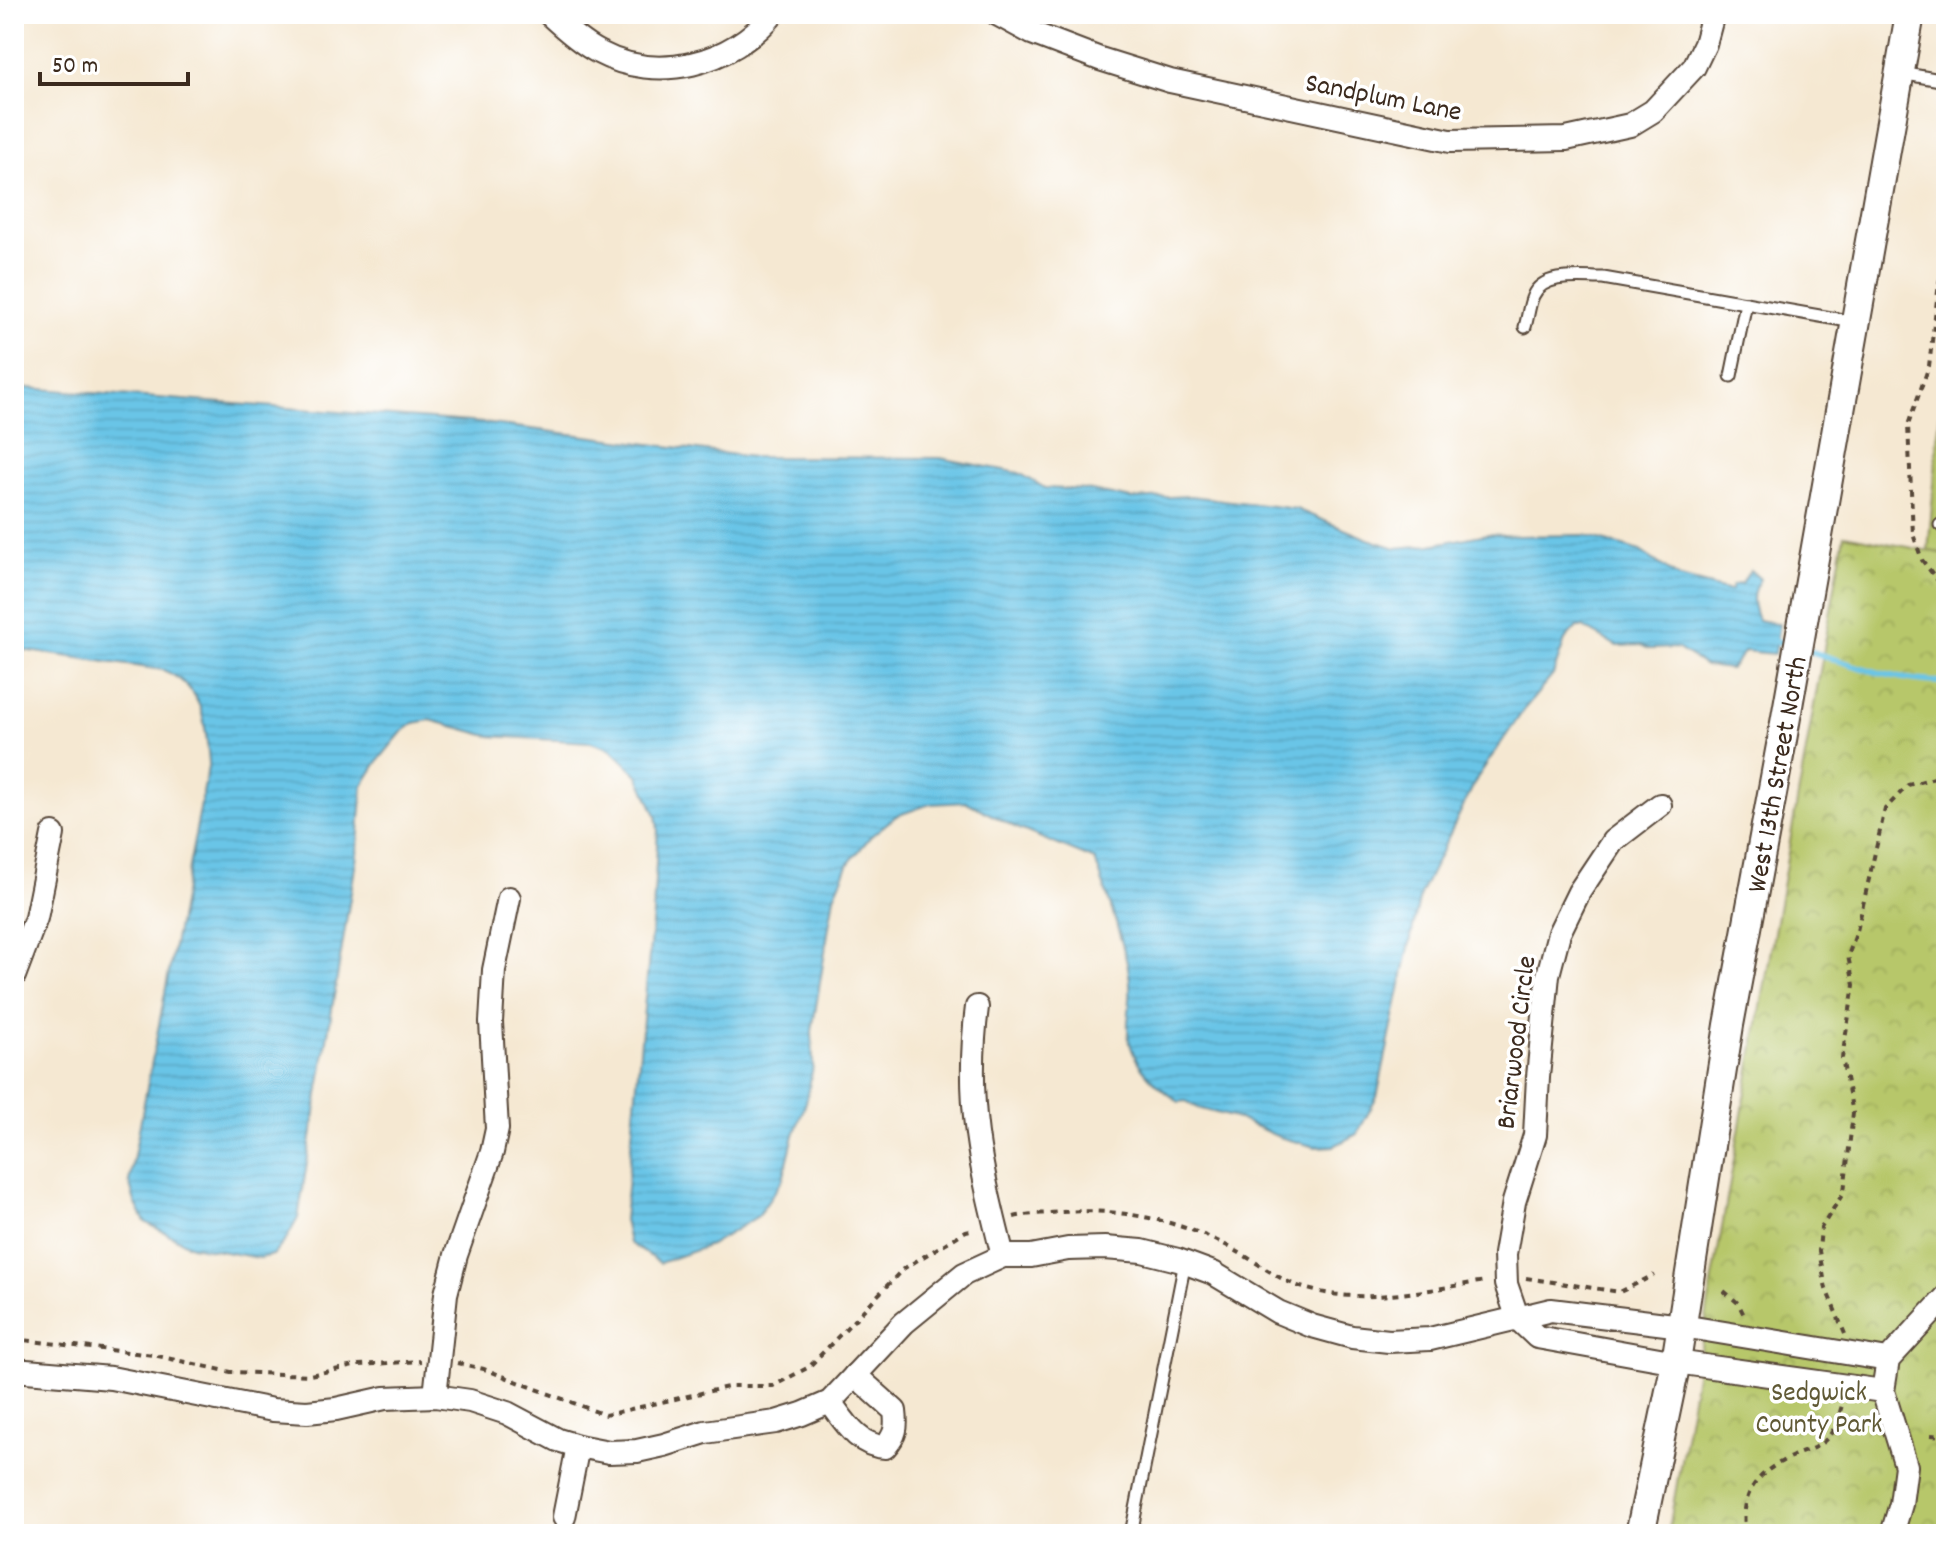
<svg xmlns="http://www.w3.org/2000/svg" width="1960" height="1548" font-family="Dekko,sans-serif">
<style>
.grass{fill:#b7c76a;stroke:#797844;stroke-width:2}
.park{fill:url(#park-crowns);stroke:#797844;stroke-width:2}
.water{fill:url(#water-rules);stroke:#527882;stroke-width:2}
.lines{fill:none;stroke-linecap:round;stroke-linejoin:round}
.stream{stroke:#69c5e7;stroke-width:6}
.service-casing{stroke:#574639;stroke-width:15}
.minor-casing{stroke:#574639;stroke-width:26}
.tertiary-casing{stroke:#574639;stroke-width:32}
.path{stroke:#574639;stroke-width:4;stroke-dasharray:6 6;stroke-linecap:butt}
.service{stroke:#fff;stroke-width:11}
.minor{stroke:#fff;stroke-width:22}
.tertiary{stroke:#fff;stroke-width:28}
.labels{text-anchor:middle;stroke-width:7;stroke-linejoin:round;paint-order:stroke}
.street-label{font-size:28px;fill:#3b2a1e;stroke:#fff}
.park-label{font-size:28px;fill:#605935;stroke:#fff}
</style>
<defs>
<pattern id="park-crowns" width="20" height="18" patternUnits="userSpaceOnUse" patternTransform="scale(2)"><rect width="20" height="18" fill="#b7c76a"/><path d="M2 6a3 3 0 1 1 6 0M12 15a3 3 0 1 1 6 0" fill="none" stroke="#9eab5b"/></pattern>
<pattern id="water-rules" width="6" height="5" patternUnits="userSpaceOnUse" patternTransform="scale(2)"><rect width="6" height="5" fill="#69c5e7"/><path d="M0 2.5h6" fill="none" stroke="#5ca9c6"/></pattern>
</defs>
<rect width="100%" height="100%" fill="#fff"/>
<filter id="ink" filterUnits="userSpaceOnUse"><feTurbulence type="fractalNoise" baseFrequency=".0125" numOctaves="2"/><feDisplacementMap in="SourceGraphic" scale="16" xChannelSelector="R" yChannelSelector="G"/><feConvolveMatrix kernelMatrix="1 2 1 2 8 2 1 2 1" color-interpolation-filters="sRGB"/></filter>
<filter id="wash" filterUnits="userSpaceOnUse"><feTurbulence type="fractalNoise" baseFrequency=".006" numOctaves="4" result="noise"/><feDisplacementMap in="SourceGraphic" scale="32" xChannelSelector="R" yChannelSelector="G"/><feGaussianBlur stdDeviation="1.8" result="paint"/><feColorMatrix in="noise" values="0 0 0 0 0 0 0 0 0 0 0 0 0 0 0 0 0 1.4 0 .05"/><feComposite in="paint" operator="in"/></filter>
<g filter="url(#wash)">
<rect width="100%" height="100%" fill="#f5e8d2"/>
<polygon class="grass" points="1946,348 1946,554 1928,551"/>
<polygon class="park" points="1844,535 1946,554 1946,1534 1668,1534"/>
<path class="water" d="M 14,387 L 483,423 L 752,457 L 940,458 L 1019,473 L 1045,488 L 1086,490 L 1132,499 L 1190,496 L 1296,509 L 1368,539 L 1396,548 L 1431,545 L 1487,534 L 1518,536 L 1585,535 L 1640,551 L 1680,578 L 1730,591 L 1733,585 L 1742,584 L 1750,570 L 1760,579 C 1750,593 1752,605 1758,620 L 1779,624 L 1774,654 L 1745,651 L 1730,669 L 1705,666 L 1677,648 L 1649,649 L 1641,645 L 1617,646 L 1583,627 L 1577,627 L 1565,640 L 1553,675 L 1525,708 L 1477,778 L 1420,895 L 1377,1097 L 1357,1134 L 1334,1146 L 1316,1147 L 1279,1137 L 1239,1119 L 1198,1108 L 1186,1101 L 1179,1102 C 1151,1082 1126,1059 1128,1022 C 1130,1002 1132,987 1128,967 C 1120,931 1107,894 1095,860 L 1015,827 L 967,802 L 930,804 L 896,816 L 870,837 L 849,863 L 834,896 L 812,1031 L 813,1067 L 806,1102 L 794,1135 L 783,1179 L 758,1216 L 710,1245 L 660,1263 L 629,1243 L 624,1220 L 653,914 L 658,829 L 656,815 L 638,775 L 611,749 L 591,742 L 489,736 L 430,720 L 414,723 L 401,733 L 378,761 L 363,785 L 357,855 L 298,1218 L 286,1240 L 273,1255 L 260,1258 L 191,1246 L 145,1222 L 135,1202 L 129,1182 L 209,762 C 205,722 204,687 163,670 L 14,649 Z"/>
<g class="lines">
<g class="stream">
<polyline points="1776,641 1792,645"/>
<path d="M 1806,650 C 1852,664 1898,683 1946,682"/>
</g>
</g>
</g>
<g filter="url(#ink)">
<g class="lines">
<defs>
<g id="service">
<polyline points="1901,73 1946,81"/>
<path d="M 1525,327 C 1528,317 1529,305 1533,296 C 1543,272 1582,278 1603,278 L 1854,322"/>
<polyline points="1731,376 1746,303"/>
<polyline points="1940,525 1946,526"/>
<polyline points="1131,1534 1185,1262"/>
</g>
<g id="minor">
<path d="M 549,14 C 564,28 581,43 598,52 C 658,84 731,64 773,14"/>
<polyline points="997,14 1032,33 1100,59 1170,81 1450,141 1566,139 1630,125 1653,111 1694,67 1705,44 1713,14"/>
<polyline points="1660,805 1613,841 1579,892 1559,933 1548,975 1538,1077 1535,1135 1514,1202 1505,1254 1506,1284 1518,1319 1537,1337 1676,1362 1883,1391"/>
<polyline points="14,976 36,918 53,834"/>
<path d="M 977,1007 C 965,1102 980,1165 1003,1256"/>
<polyline points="14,1370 111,1378 273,1410 307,1412 336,1409 385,1398 435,1396 470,1401 507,1413 558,1440 578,1446 609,1452 637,1451 664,1445 705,1432 776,1422 802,1414 830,1402 904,1323 964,1274 1003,1256 1031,1256 1068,1249 1105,1248 1142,1251 1178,1260 1213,1273 1278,1312 1312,1326 1352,1337 1389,1341 1430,1339 1551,1310 1682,1326 1888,1360"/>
<polyline points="435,1396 446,1294 456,1255 492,1152 497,1129 491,1022 494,970 509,898"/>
<path d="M 830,1402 C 845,1422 858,1446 885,1447 C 896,1435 897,1427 895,1411 L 855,1375"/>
<polyline points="564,1517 578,1446"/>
<polyline points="1892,1534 1901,1504 1906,1466 1883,1391 1888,1360 1946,1297"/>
</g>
<polyline id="tertiary" points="1640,1534 1676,1362 1729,1025 1782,740 1910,14"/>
</defs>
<use href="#service" class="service-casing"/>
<use href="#minor" class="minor-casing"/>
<use href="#tertiary" class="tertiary-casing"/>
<g class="path">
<polyline points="1946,254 1939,283 1929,366 1908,425 1913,534 1922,560 1938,581 1946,584"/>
<path d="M 1014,1217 C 1026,1214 1038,1214 1050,1213 C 1118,1206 1186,1220 1245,1256 C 1264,1267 1281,1281 1304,1288 C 1365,1306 1424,1290 1486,1281"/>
<polyline points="1526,1278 1620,1292 1654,1275"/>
<polyline points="1724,1291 1738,1303 1745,1317"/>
<polyline points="1845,1334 1826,1289 1819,1251 1821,1228 1844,1192 1853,1113 1842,1058 1854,985 1848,956 1857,931 1885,809 1908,785 1946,775"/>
<polyline points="14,1339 153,1355 231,1372 310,1375 359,1365 421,1361"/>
<polyline points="457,1363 484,1369 605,1415 732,1386 773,1386 809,1367 903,1269 966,1231 975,1229"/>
<polyline points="1931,1435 1946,1436"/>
<path d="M 1746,1534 C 1739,1493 1757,1472 1793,1456 C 1802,1452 1814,1449 1822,1443 C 1834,1434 1838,1419 1842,1405"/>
</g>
<use href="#service" class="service"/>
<use href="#minor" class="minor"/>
<use href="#tertiary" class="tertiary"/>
</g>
</g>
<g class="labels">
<g class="street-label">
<text transform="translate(1384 95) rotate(11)" y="10">Sandplum Lane</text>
<text transform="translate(1775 774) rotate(-80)" y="10">West 13th Street North</text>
<text transform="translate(1514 1042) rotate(-83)" y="10">Briarwood Circle</text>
</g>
<g class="park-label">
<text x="1819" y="1400">Sedgwick<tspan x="1819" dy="32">County Park</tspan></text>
</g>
</g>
<rect width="1960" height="1548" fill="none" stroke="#fff" stroke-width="48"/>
<path d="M40 72v12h148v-12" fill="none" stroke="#3b2a1e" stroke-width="4"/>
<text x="52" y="72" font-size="24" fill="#3b2a1e" stroke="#ffffff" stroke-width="6" paint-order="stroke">50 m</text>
</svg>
